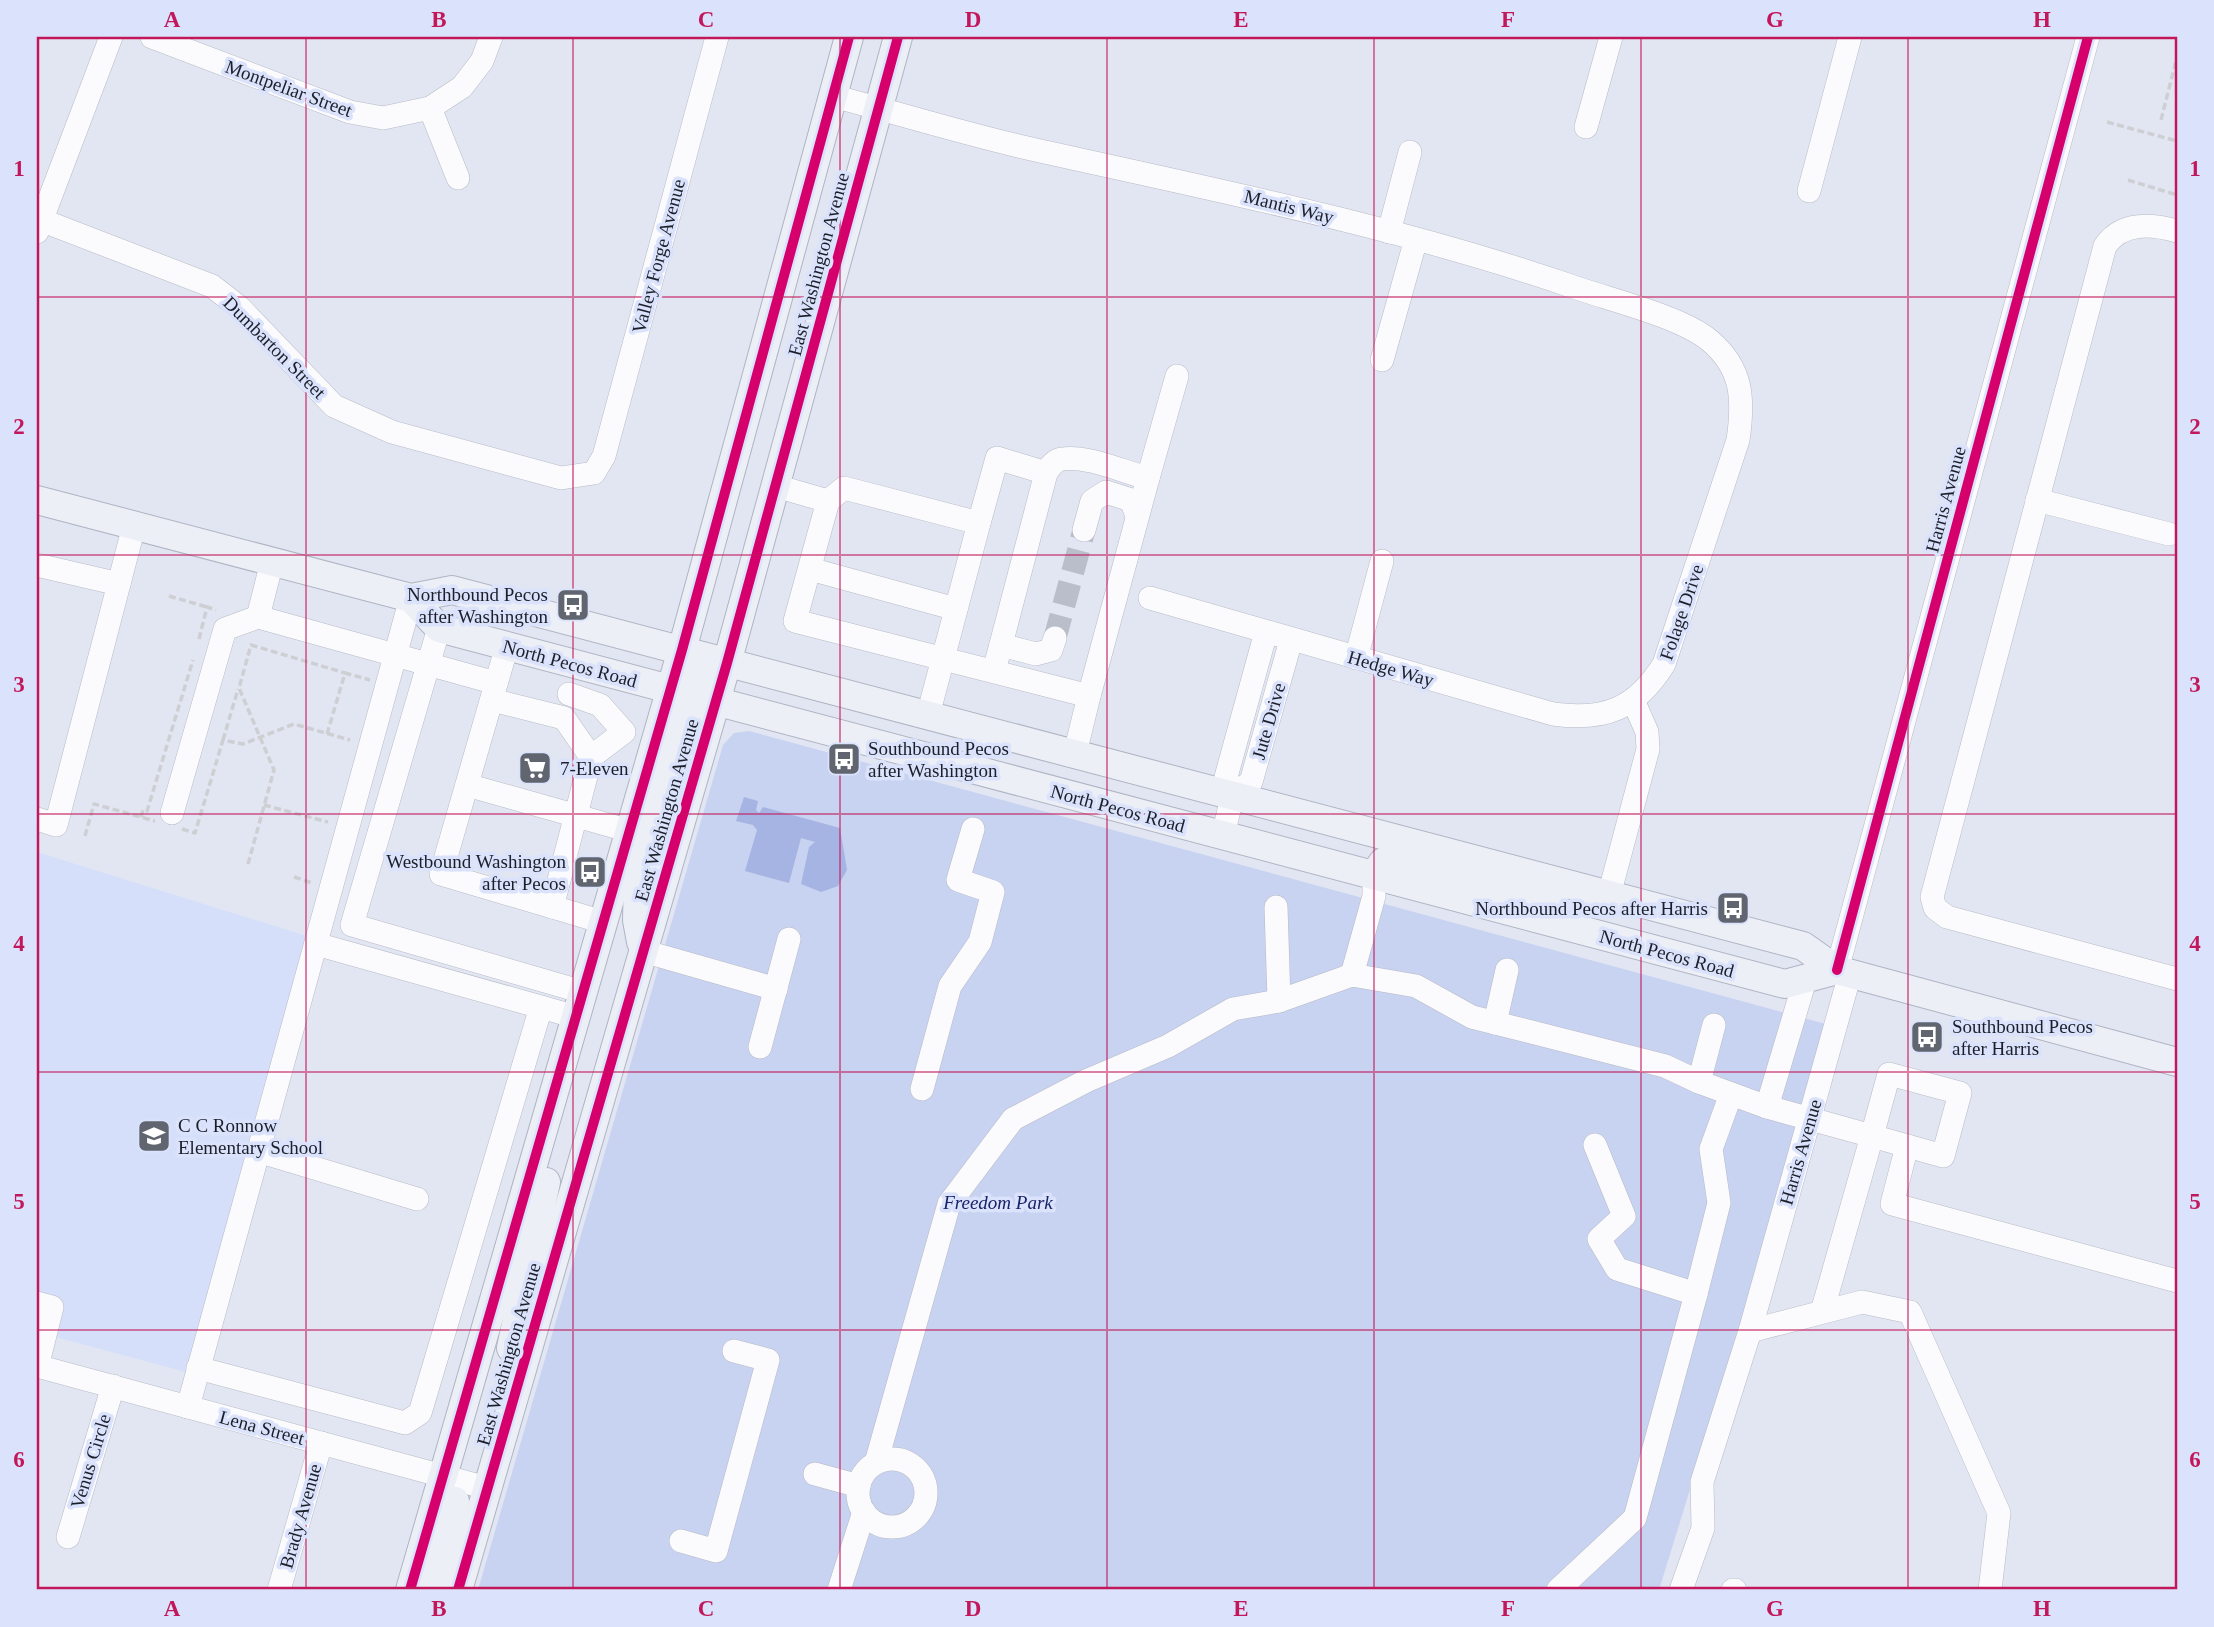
<svg xmlns="http://www.w3.org/2000/svg" width="2214" height="1627" font-family="Georgia,serif">
<style>
.built{fill:#d6dffa}
.green{fill:#c8d2f1}
.water{fill:#a5b4e2}
.lines{fill:none;stroke-linecap:round;stroke-linejoin:round}
.minor-tunnel{stroke:#babecb;stroke-width:23;stroke-dasharray:23 11;stroke-linecap:butt}
.minor-casing{stroke:#b7bbc6;stroke-width:24}
.major-casing{stroke:#afb4c3;stroke-width:30}
.path{stroke:#cecfd3;stroke-width:3.5;stroke-dasharray:7 3.5;stroke-linecap:butt}
.minor{stroke:#fbfbfd;stroke-width:23}
.major{stroke:#edeff6;stroke-width:28}
.cycleway-casing{stroke:#dae3fb;stroke-width:15}
.cycleway{stroke:#d6006c;stroke-width:10}
.grid{fill:none;stroke:#c2185b;stroke-width:2;stroke-opacity:0.55}
.labels{text-anchor:middle;stroke-width:7;stroke-linejoin:round;paint-order:stroke}
.street-label{font-size:19px;fill:#1c1f2a;stroke:#dae3fb}
.poi-label{font-size:19px;fill:#1c1f2a;stroke:#dae3fb;text-anchor:start}
.park-label{font-size:19px;font-style:italic;fill:#182268;stroke:#dae3fb}
.neatline{fill:none;stroke:#c2185b;stroke-width:2.5}
.grid-label{font-size:23px;text-anchor:middle;font-weight:bold;fill:#c2185b}
</style>
<rect width="100%" height="100%" fill="#e2e6f3"/>
<polygon class="built" points="37,852 323,941 208,1378 37,1332"/>
<polygon class="green" points="749,731 1833,1026 1659,1590 478,1590 723,745 734,733"/>
<polygon class="water" points="744,797 758,801 756,810 759,813 763,807 840,828 847,870 838,886 821,892 801,884 809,847 815,842 801,838 789,883 745,871 757,830 753,825 736,821"/>
<g class="lines">
<polyline class="minor-tunnel" points="1055,638 1084,530"/>
<defs>
<g id="minor">
<polyline points="152,37 350,112 383,118 430,108 462,87 482,61 491,37"/>
<path d="M 833,96 C 897,113 962,133 1027,148 C 1210,189 1393,225 1571,286 C 1607,299 1680,316 1709,340 C 1743,368 1744,400 1738,440 L 1664,664 C 1636,709 1605,721 1553,714 L 1150,598"/>
<polyline points="430,108 458,178"/>
<polyline points="1586,127 1611,37"/>
<polyline points="1809,191 1850,37"/>
<polyline points="41,220 212,286 239,307 334,406 392,432 561,478 594,473 604,456 717,37"/>
<path d="M 2177,231 C 2152,224 2122,221 2105,246 L 1932,897 L 1935,908 L 1947,917 L 2177,979"/>
<polyline points="37,232 111,37"/>
<polyline points="1389,232 1410,152"/>
<polyline points="1382,360 1416,239"/>
<path d="M 1046,473 C 1050,467 1054,460 1062,459 C 1088,455 1123,472 1148,478 L 1177,376"/>
<polyline points="776,486 828,501 795,621 1089,696 1075,753"/>
<polyline points="2037,500 2169,534"/>
<polyline points="828,501 844,488 979,523 928,715"/>
<polyline points="979,523 997,458 1046,473 994,671"/>
<polyline points="1084,530 1092,501 1106,492 1131,500 1137,516"/>
<polyline points="272,562 258,617 496,683"/>
<polyline points="37,565 119,584"/>
<polyline points="810,569 956,609"/>
<polyline points="439,628 352,925 583,992"/>
<polyline points="1001,645 1036,654 1051,650 1055,638"/>
<polyline points="507,646 441,874 603,922"/>
<polyline points="1356,658 1382,561"/>
<polyline points="569,694 600,705 624,732 591,757"/>
<polyline points="1089,696 1148,478"/>
<polyline points="492,700 564,718 591,757 552,907"/>
<polyline points="467,785 630,831"/>
<polyline points="1233,794 1251,782 1291,640"/>
<polyline points="172,813 225,629 258,617"/>
<polyline points="37,819 56,825 134,526"/>
<polyline points="1223,835 1233,794 1226,777 1266,632"/>
<polyline points="1609,895 1648,749 1647,732 1633,700"/>
<polyline points="1276,907 1279,1001"/>
<polyline points="316,944 541,1007"/>
<polyline points="643,951 776,989"/>
<polyline points="1837,970 2088,37"/>
<polyline points="1352,975 1374,896 1374,875"/>
<polyline points="1805,980 1767,1107 1872,1136 1822,1312"/>
<polyline points="1495,1023 1507,970"/>
<polyline points="1714,1025 1699,1082 1767,1107"/>
<polyline points="760,1047 789,939"/>
<polygon points="1889,1074 1960,1093 1943,1156 1872,1136"/>
<polyline points="922,1089 950,986 980,942 993,892 958,880 973,829"/>
<polyline points="1595,1145 1624,1216 1599,1239 1617,1269 1696,1294 1719,1203 1711,1149 1731,1094"/>
<polyline points="1907,1146 1892,1204 2177,1281"/>
<polyline points="258,1151 417,1199"/>
<polyline points="37,1303 52,1307 37,1367"/>
<polyline points="1750,1331 1862,1302 1910,1312 1999,1513 1990,1590"/>
<polyline points="37,1366 487,1488"/>
<polyline points="198,1368 405,1423 420,1413 541,1007 576,1017"/>
<polyline points="188,1407 411,598"/>
<circle cx="892" cy="1493" r="34"/>
<polyline points="876,1463 949,1204 1013,1119 1086,1081 1168,1046 1233,1009 1279,1001 1352,975 1416,986 1472,1017 1665,1066 1699,1082"/>
<polyline points="815,1474 859,1486"/>
<polyline points="68,1537 113,1386"/>
<polyline points="681,1541 716,1551 768,1360 734,1351"/>
<polyline points="279,1590 321,1443"/>
<polyline points="839,1590 864,1512"/>
<polyline points="1558,1590 1635,1518 1696,1294"/>
<polyline points="1681,1590 1703,1528 1702,1482 1750,1331 1850,974"/>
<polyline points="1733,1590 1735,1590"/>
</g>
<g id="major">
<polyline points="37,500 411,598 452,590 1803,946 1837,970 2177,1062"/>
<polyline points="411,598 439,628 1785,984 1837,970"/>
<polyline points="1374,875 1383,862 1396,860 1525,892 1555,893"/>
<polyline points="641,942 637,920 638,879 697,676"/>
<polyline points="511,1348 546,1182"/>
<polyline points="410,1590 682,650 849,37"/>
<polyline points="434,1590 455,1501"/>
<polyline points="458,1590 727,663 898,37"/>
</g>
</defs>
<use href="#minor" class="minor-casing"/>
<use href="#major" class="major-casing"/>
<g class="path">
<polyline points="2161,120 2177,57"/>
<polyline points="2107,122 2177,141"/>
<polyline points="2128,180 2177,195"/>
<polyline points="169,596 207,607"/>
<polyline points="199,639 207,607 216,610"/>
<polyline points="327,734 345,673 370,680"/>
<polyline points="223,740 238,689"/>
<polyline points="264,805 328,822"/>
<polyline points="141,817 143,810 147,811 193,660"/>
<polyline points="182,829 195,833 223,740 243,744 294,724 350,740"/>
<polyline points="85,836 94,804 155,821"/>
<polyline points="248,864 274,770 239,688 251,645 345,673"/>
<polyline points="294,877 312,883"/>
</g>
<use href="#minor" class="minor"/>
<use href="#major" class="major"/>
<defs>
<g id="cycleway">
<polyline points="1837,970 2088,37"/>
<polyline points="410,1590 682,650 849,37"/>
<polyline points="458,1590 727,663 898,37"/>
</g>
</defs>
<use href="#cycleway" class="cycleway-casing"/>
<use href="#cycleway" class="cycleway"/>
</g>
<path class="grid" d="M 306,37 L 306,1590M 573,37 L 573,1590M 840,37 L 840,1590M 1107,37 L 1107,1590M 1374,37 L 1374,1590M 1641,37 L 1641,1590M 1908,37 L 1908,1590M 37,297 L 2177,297M 37,555 L 2177,555M 37,814 L 2177,814M 37,1072 L 2177,1072M 37,1330 L 2177,1330"/>
<defs>
<symbol id="bus-square" viewBox="-11 -11 22 22"><rect x="-9" y="-9" width="18" height="18" rx="4" fill="#616570" stroke="#dae3fb"/><path d="M-5-6H5V4H4V6H2V4H-2V6H-4V4H-5ZM-3.5-4V0h7V-4ZM-3.5 1.2v1.5H-2V1.2ZM2 1.2v1.5H3.5V1.2Z" fill="#fff"/></symbol>
<symbol id="supermarket-square" viewBox="-11 -11 22 22"><rect x="-9" y="-9" width="18" height="18" rx="4" fill="#616570" stroke="#dae3fb"/><path d="M-6-5.5h2.5l.6 2H6L4.5 2H-2.5L-4.4-4H-6ZM-1.5 3.2a1.3 1.3 0 1 0 .1 0ZM3 3.2a1.3 1.3 0 1 0 .1 0Z" fill="#fff"/></symbol>
<symbol id="school-square" viewBox="-11 -11 22 22"><rect x="-9" y="-9" width="18" height="18" rx="4" fill="#616570" stroke="#dae3fb"/><path d="M0-5L7-2L0 1L-7-2ZM-4 1L0 2.5L4 1V4Q0 6-4 4Z" fill="#fff"/></symbol>
</defs>
<g fill-rule="evenodd">
<use href="#bus-square" x="554" y="586" width="38" height="38"/>
<use href="#bus-square" x="825" y="740" width="38" height="38"/>
<use href="#supermarket-square" x="516" y="749" width="38" height="38"/>
<use href="#bus-square" x="571" y="853" width="38" height="38"/>
<use href="#bus-square" x="1714" y="889" width="38" height="38"/>
<use href="#bus-square" x="1908" y="1018" width="38" height="38"/>
<use href="#school-square" x="135" y="1117" width="38" height="38"/>
</g>
<g class="labels">
<g class="street-label">
<text transform="translate(289 88) rotate(20)" y="7">Montpeliar Street</text>
<text transform="translate(1289 206) rotate(14)" y="7">Mantis Way</text>
<text transform="translate(658 256) rotate(-75)" y="7">Valley Forge Avenue</text>
<text transform="translate(818 264) rotate(-75)" y="7">East Washington Avenue</text>
<text transform="translate(275 347) rotate(45)" y="7">Dumbarton Street</text>
<text transform="translate(1945 499) rotate(-75)" y="7">Harris Avenue</text>
<text transform="translate(1681 612) rotate(-71)" y="7">Folage Drive</text>
<text transform="translate(570 663) rotate(15)" y="7">North Pecos Road</text>
<text transform="translate(1391 668) rotate(16)" y="7">Hedge Way</text>
<text transform="translate(1268 721) rotate(-74)" y="7">Jute Drive</text>
<text transform="translate(1118 808) rotate(15)" y="7">North Pecos Road</text>
<text transform="translate(666 810) rotate(-74)" y="7">East Washington Avenue</text>
<text transform="translate(1667 953) rotate(15)" y="7">North Pecos Road</text>
<text transform="translate(1800 1152) rotate(-74)" y="7">Harris Avenue</text>
<text transform="translate(508 1354) rotate(-74)" y="7">East Washington Avenue</text>
<text transform="translate(262 1427) rotate(15)" y="7">Lena Street</text>
<text transform="translate(90 1461) rotate(-73)" y="7">Venus Circle</text>
<text transform="translate(300 1516) rotate(-74)" y="7">Brady Avenue</text>
</g>
<g class="poi-label">
<text x="548" y="601" text-anchor="end">Northbound Pecos<tspan x="548" dy="22">after Washington</tspan></text>
<text x="868" y="755">Southbound Pecos<tspan x="868" dy="22">after Washington</tspan></text>
<text x="560" y="775">7-Eleven</text>
<text x="566" y="868" text-anchor="end">Westbound Washington<tspan x="566" dy="22">after Pecos</tspan></text>
<text x="1708" y="915" text-anchor="end">Northbound Pecos after Harris</text>
<text x="1952" y="1033">Southbound Pecos<tspan x="1952" dy="22">after Harris</tspan></text>
<text x="178" y="1132">C C Ronnow<tspan x="178" dy="22">Elementary School</tspan></text>
</g>
<g class="park-label">
<text x="998" y="1209">Freedom Park</text>
</g>
</g>
<rect width="2214" height="1627" fill="none" stroke="#dae3fb" stroke-width="77"/>
<rect x="38" y="38" width="2138" height="1550" class="neatline"/>
<g class="grid-label">
<text x="172" y="27">A</text>
<text x="439" y="27">B</text>
<text x="706" y="27">C</text>
<text x="973" y="27">D</text>
<text x="1241" y="27">E</text>
<text x="1508" y="27">F</text>
<text x="1775" y="27">G</text>
<text x="2042" y="27">H</text>
<text x="19" y="176">1</text>
<text x="2195" y="176">1</text>
<text x="19" y="434">2</text>
<text x="2195" y="434">2</text>
<text x="19" y="692">3</text>
<text x="2195" y="692">3</text>
<text x="19" y="951">4</text>
<text x="2195" y="951">4</text>
<text x="19" y="1209">5</text>
<text x="2195" y="1209">5</text>
<text x="19" y="1467">6</text>
<text x="2195" y="1467">6</text>
<text x="172" y="1616">A</text>
<text x="439" y="1616">B</text>
<text x="706" y="1616">C</text>
<text x="973" y="1616">D</text>
<text x="1241" y="1616">E</text>
<text x="1508" y="1616">F</text>
<text x="1775" y="1616">G</text>
<text x="2042" y="1616">H</text>
</g>
</svg>
